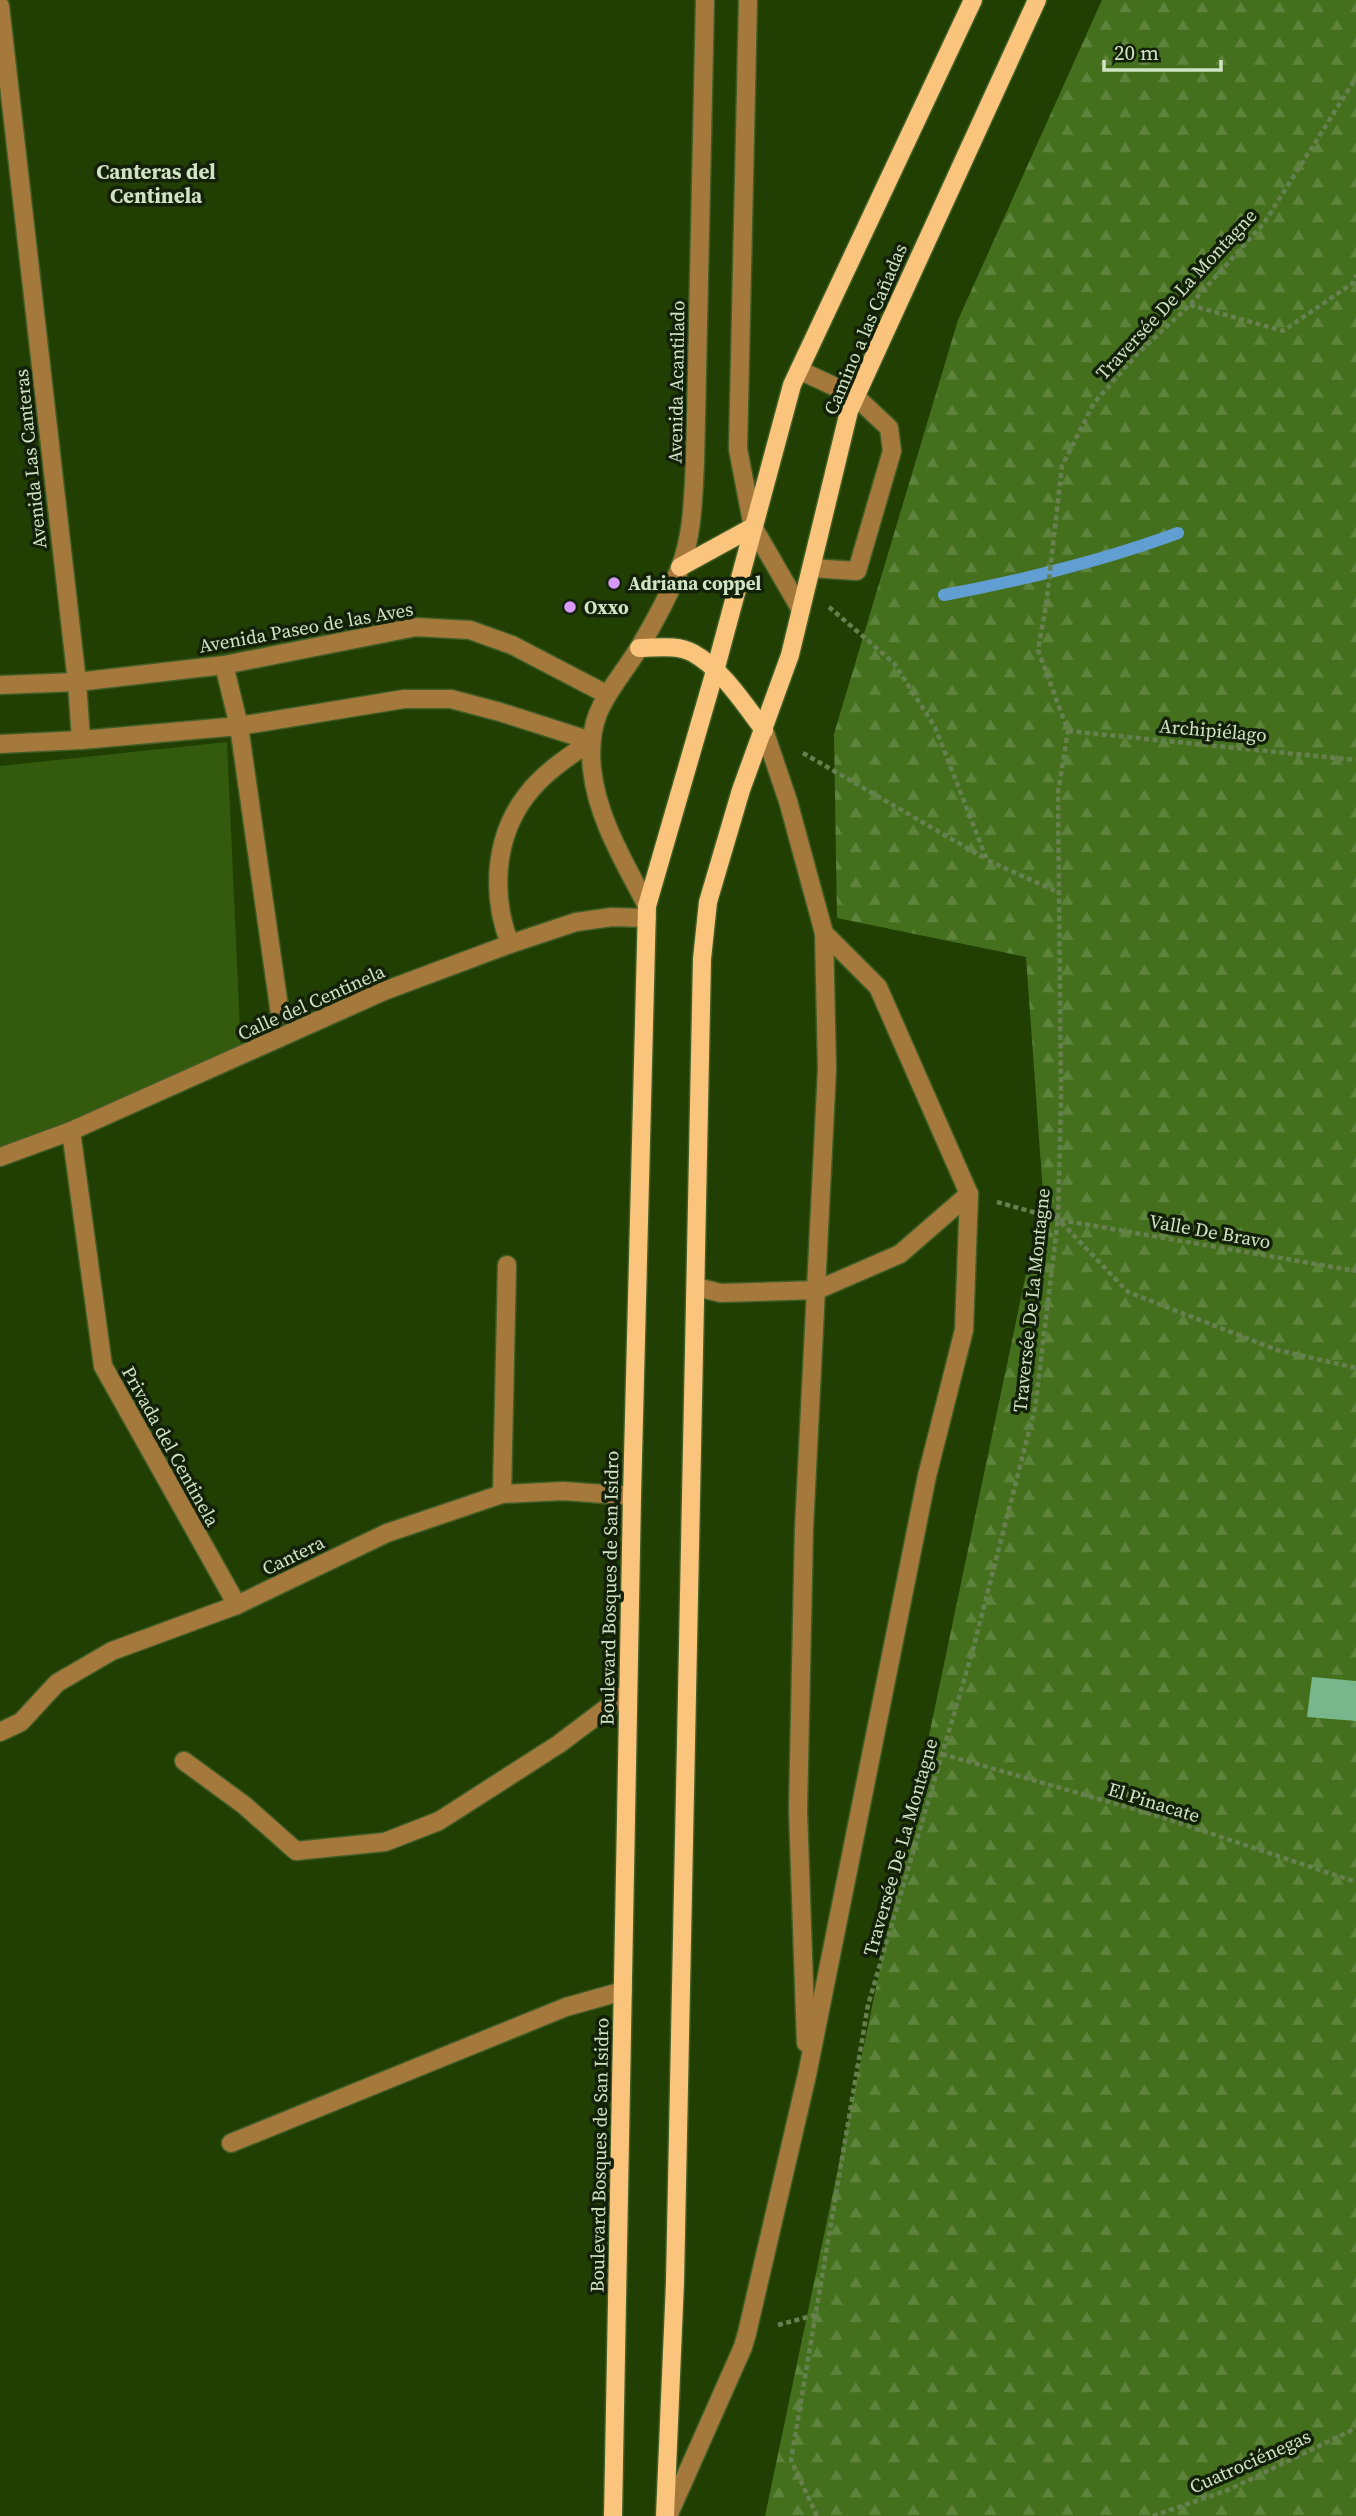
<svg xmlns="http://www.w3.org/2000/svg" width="1356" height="2516" font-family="'Source Serif 4',serif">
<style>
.grass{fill:#335a0d}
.forest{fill:url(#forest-firs)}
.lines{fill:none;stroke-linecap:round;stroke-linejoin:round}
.stream{stroke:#619ed2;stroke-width:12}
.building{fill:#78b78c}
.minor-casing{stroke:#405d26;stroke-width:21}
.major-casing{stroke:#405d26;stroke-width:21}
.path{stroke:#678050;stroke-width:4.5;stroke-dasharray:5 3.5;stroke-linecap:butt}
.minor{stroke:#a5793c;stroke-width:18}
.major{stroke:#fac47d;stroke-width:18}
.poi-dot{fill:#d89af8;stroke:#14210a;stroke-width:2.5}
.labels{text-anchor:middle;stroke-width:7;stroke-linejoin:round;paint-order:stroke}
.street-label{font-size:19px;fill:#d0e3c5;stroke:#14210a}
.poi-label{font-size:19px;font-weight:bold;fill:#d0e3c5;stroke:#14210a;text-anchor:start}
.neighbourhood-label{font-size:21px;font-weight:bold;fill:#d0e3c5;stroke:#14210a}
</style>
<defs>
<pattern id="forest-firs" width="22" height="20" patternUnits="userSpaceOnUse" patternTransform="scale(1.75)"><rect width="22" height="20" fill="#44701d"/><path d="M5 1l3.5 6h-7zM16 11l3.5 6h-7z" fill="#5e843c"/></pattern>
</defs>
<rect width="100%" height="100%" fill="#213f03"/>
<polygon class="grass" points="227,742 241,1051 0,1165 0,766"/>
<polygon class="forest" points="1102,0 1356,0 1356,2516 765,2516 1043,1193 1026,957 837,918 834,734 958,320"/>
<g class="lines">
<path class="stream" d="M 944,595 C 1024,580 1102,561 1178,533"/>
</g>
<polygon class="building" points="1312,1677 1356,1681 1356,1721 1307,1717"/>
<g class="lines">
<defs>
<g id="minor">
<polyline points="748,0 738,449 753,527 801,610"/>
<polyline points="0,6 77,682 81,740"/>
<polyline points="799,370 855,396 889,428 892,451 857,571 811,568"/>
<polyline points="224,665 239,726 280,1014"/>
<polyline points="0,685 77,682 224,665 416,627 470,630 512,645 606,694"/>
<polyline points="0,744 81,740 239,726 404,699 451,699 500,712 591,741"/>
<path d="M 647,906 C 625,863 597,818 592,769 C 586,710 611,693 639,648 C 654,623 669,595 680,568 C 693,534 693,498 695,463 L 705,0"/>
<path d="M 510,944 C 491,896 494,838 526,796 C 543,773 568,757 591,741"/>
<polyline points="71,1131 103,1366 237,1605"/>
<polyline points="0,1157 71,1131 384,991 510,944 576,922 612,917 647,918"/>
<polyline points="696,1287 721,1293 817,1290 900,1254 969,1194"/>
<polyline points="502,1494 507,1265"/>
<polyline points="0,1732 21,1722 57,1683 112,1651 237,1605 387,1533 502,1494 563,1491 632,1496"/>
<polyline points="184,1761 244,1805 296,1851 385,1842 439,1821 559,1744 628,1692"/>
<polyline points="806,2043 798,1810 804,1529 827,1069 824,933"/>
<polyline points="231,2143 566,2007 623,1991"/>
<polyline points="668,2516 743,2347 747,2333 807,2075 927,1476 964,1330 969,1194 878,987 824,933 788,801 764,730"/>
</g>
<g id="major">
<polyline points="680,567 753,527"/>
<path d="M 639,648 C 656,648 677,644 693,653 C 722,669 744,704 764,730"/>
<polyline points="613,2516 632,1496 647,906 715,671 792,385 973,0"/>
<polyline points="665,2516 675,2282 702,959 708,902 741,790 790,655 849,411 1037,0"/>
</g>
</defs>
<use href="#minor" class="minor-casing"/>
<use href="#major" class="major-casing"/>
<g class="path">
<polyline points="1190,305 1283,331 1353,283 1356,275"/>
<polyline points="829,607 894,663 935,727 987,860 1060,893"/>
<polyline points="1068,731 1356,760"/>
<polyline points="803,753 986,859"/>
<polyline points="997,1202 1058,1219 1128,1292 1277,1350 1356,1368"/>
<polyline points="1060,1220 1356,1271"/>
<polyline points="942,1754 1155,1815 1356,1882"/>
<polyline points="778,2325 815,2315"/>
<polyline points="817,2516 791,2460 868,2005 972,1653 1035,1408 1058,1219 1061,1099 1058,792 1068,731 1038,650 1046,606 1062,466 1094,403 1137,354 1190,305 1264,223 1356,78"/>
<polyline points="1153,2516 1228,2490 1356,2428"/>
</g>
<use href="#minor" class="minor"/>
<use href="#major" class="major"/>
</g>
<g class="poi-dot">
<circle cx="614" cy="583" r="7"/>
<circle cx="570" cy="607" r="7"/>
</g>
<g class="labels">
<g class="street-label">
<text transform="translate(1176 294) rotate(-47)" y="7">Traversée De La Montagne</text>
<text transform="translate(865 329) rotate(-67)" y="7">Camino a las Cañadas</text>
<text transform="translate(676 382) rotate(-89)" y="7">Avenida Acantilado</text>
<text transform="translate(30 459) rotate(-96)" y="7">Avenida Las Canteras</text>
<text transform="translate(306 627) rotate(-10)" y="7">Avenida Paseo de las Aves</text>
<text transform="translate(1213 730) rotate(5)" y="7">Archipiélago</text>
<text transform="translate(311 1002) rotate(-24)" y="7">Calle del Centinela</text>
<text transform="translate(1210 1231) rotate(10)" y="7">Valle De Bravo</text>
<text transform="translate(1031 1300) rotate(-84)" y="7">Traversée De La Montagne</text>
<text transform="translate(171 1446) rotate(61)" y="7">Privada del Centinela</text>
<text transform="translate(293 1555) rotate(-26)" y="7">Cantera</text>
<text transform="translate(609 1588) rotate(-89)" y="7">Boulevard Bosques de San Isidro</text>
<text transform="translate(1154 1802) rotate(17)" y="7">El Pinacate</text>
<text transform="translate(900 1847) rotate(-74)" y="7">Traversée De La Montagne</text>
<text transform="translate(599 2155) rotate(-89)" y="7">Boulevard Bosques de San Isidro</text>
<text transform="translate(1250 2461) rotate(-24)" y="7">Cuatrociénegas</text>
</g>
<g class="poi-label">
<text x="628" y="590">Adriana coppel</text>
<text x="584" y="614">Oxxo</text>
</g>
<g class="neighbourhood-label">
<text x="156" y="179">Canteras del<tspan x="156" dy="24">Centinela</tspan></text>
</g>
</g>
<path d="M1104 60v10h117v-10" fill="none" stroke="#d0e3c5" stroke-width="3.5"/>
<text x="1114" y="60" font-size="21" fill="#d0e3c5" stroke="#14210a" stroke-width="5" paint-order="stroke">20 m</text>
</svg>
